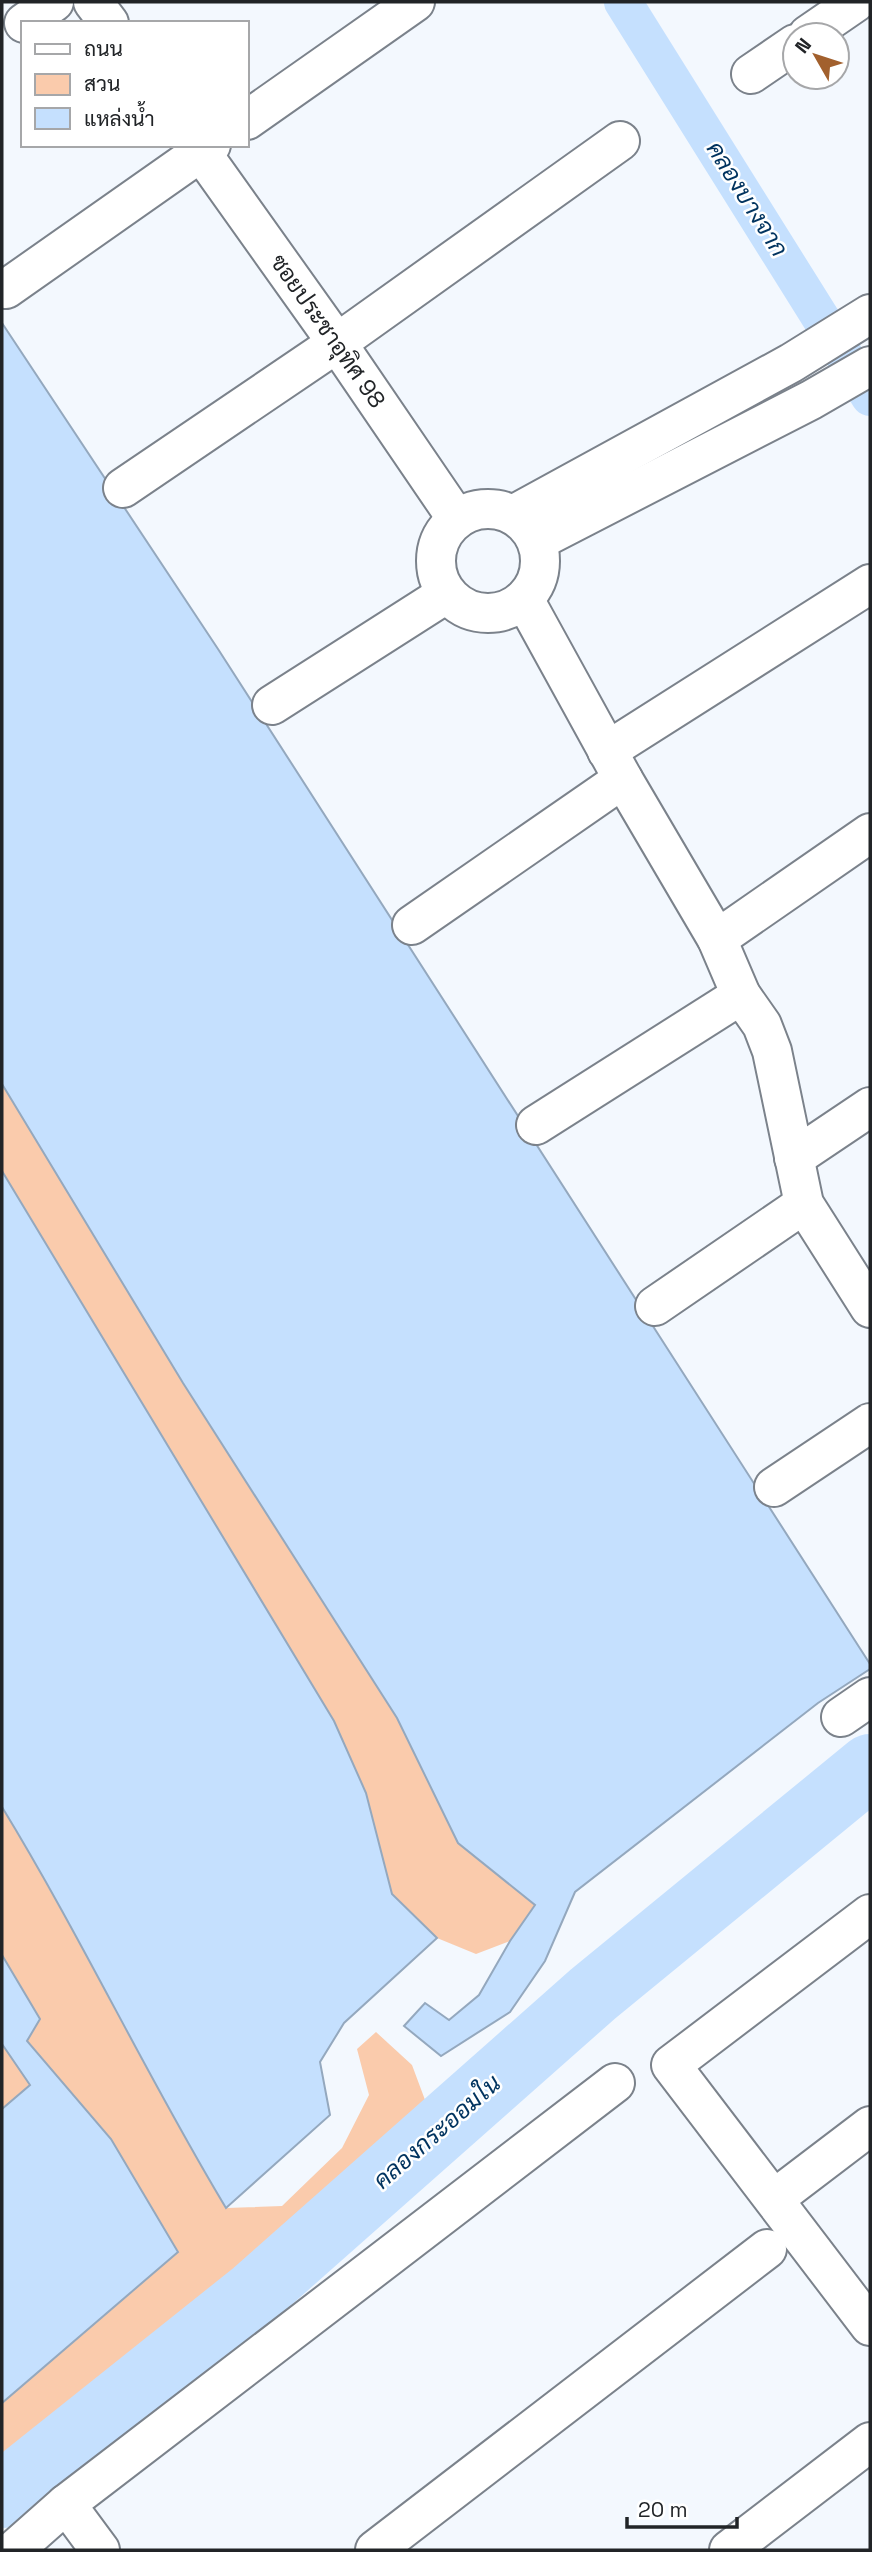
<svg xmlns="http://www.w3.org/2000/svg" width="872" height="2552" font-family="'Space Grotesk',Sarabun,sans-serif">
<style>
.green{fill:#facbac}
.water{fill:#c5e0fe;stroke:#94a8be;stroke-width:2}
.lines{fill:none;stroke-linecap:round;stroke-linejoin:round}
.canal{stroke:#c5e0fe;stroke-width:38}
.river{stroke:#c5e0fe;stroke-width:66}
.minor-casing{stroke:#7b828b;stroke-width:42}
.minor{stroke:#fff;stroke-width:38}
.labels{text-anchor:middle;stroke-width:5;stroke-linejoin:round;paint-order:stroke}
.street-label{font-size:23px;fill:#212427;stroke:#fff}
.water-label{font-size:24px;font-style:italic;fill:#00335f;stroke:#fff}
</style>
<rect width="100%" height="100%" fill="#f3f8fe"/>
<g class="green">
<polygon points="2,1084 183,1383 397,1718 458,1842 535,1905 510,1941 476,1954 437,1938 392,1894 366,1793 334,1721 2,1171"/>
<path d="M 2,1807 C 82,1938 147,2076 226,2208 L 282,2206 L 342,2148 L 369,2095 L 357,2049 L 376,2032 L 412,2065 L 431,2116 L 226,2299 L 2,2480 L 2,2403 L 178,2251 L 111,2139 L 27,2041 L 40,2019 L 2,1955 Z"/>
<polygon points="2,2044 30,2085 2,2109"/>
</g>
<g class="water">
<polygon points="2,323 218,649 870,1664 870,1669 818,1703 575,1892 545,1961 510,2012 441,2056 404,2026 425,2003 449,2020 479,1995 510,1941 535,1905 458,1843 397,1718 183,1383 2,1084"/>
<path d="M 2,1171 L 334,1721 L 366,1793 L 392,1894 L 437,1938 L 344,2023 L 320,2062 L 330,2115 L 226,2208 C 147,2077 82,1938 2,1807 Z"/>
<polygon points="2,1955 40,2019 27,2041 111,2139 178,2252 2,2403 2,2109 30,2085 2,2044"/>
</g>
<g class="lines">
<polyline class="canal" points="623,2 870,397"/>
<polyline class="river" points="2,2495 255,2293 593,1994 870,1767"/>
<defs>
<g id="minor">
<polyline points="93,2 109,23"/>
<polyline points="24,23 54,2"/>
<polyline points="808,35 856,2"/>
<polyline points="751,74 795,44"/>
<polyline points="247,120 415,2"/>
<polyline points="196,145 337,343 457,519"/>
<polyline points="6,289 211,145"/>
<polyline points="123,488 337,343 620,141"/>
<circle cx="488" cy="561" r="52"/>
<polyline points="513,515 791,363 870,314"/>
<polyline points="537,541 811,400 870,366"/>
<polyline points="524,599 623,779 717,939 741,995 762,1025 772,1051 804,1204 870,1308"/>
<polyline points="272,705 446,594"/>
<polyline points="607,751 870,584"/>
<polyline points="412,925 623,779"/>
<polyline points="717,939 870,833"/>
<polyline points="536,1125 741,995"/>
<polyline points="794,1158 870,1107"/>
<polyline points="655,1306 804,1204"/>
<polyline points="774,1487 870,1423"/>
<polyline points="841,1717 870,1697"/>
<polyline points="870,1914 671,2065 870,2326"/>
<polyline points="774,2199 870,2126"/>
<polyline points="66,2504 100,2550"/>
<polyline points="14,2550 66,2504 615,2083"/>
<polyline points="375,2550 767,2249"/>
<polyline points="729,2550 870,2442"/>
</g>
</defs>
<use href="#minor" class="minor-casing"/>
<use href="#minor" class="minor"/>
</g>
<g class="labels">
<g class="street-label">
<text transform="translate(328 331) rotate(55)" y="8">ซอยประชาอุทิศ 98</text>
</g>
<g class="water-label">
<text transform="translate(747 199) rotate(58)" y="8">คลองบางจาก</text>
<text transform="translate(437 2132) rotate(-41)" y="8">คลองกระออมใน</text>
</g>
</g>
<rect width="872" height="2552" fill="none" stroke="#212427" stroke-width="7"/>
<rect x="21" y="21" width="228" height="126" fill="#ffffff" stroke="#a6a7a9" stroke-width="2"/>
<rect x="35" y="44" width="35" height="10" fill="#ffffff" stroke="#a6a7a9" stroke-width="2"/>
<text x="84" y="56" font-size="21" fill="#212427">ถนน</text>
<rect x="35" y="74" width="35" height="21" fill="#facbac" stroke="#a6a7a9" stroke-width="2"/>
<text x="84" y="91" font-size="21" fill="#212427">สวน</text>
<rect x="35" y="108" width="35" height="21" fill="#c5e0fe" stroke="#a6a7a9" stroke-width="2"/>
<text x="84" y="126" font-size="21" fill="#212427">แหล่งน้ำ</text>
<g transform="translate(816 56) rotate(309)"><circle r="33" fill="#ffffff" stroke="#a6a7a9" stroke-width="2"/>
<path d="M0-5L12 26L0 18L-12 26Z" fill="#a2602d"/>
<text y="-10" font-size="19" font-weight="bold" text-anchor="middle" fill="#212427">N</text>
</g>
<path d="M627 2517v10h110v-10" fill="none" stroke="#212427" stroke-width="3.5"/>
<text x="638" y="2517" font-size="21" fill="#212427" stroke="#ffffff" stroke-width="5" paint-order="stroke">20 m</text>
</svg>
